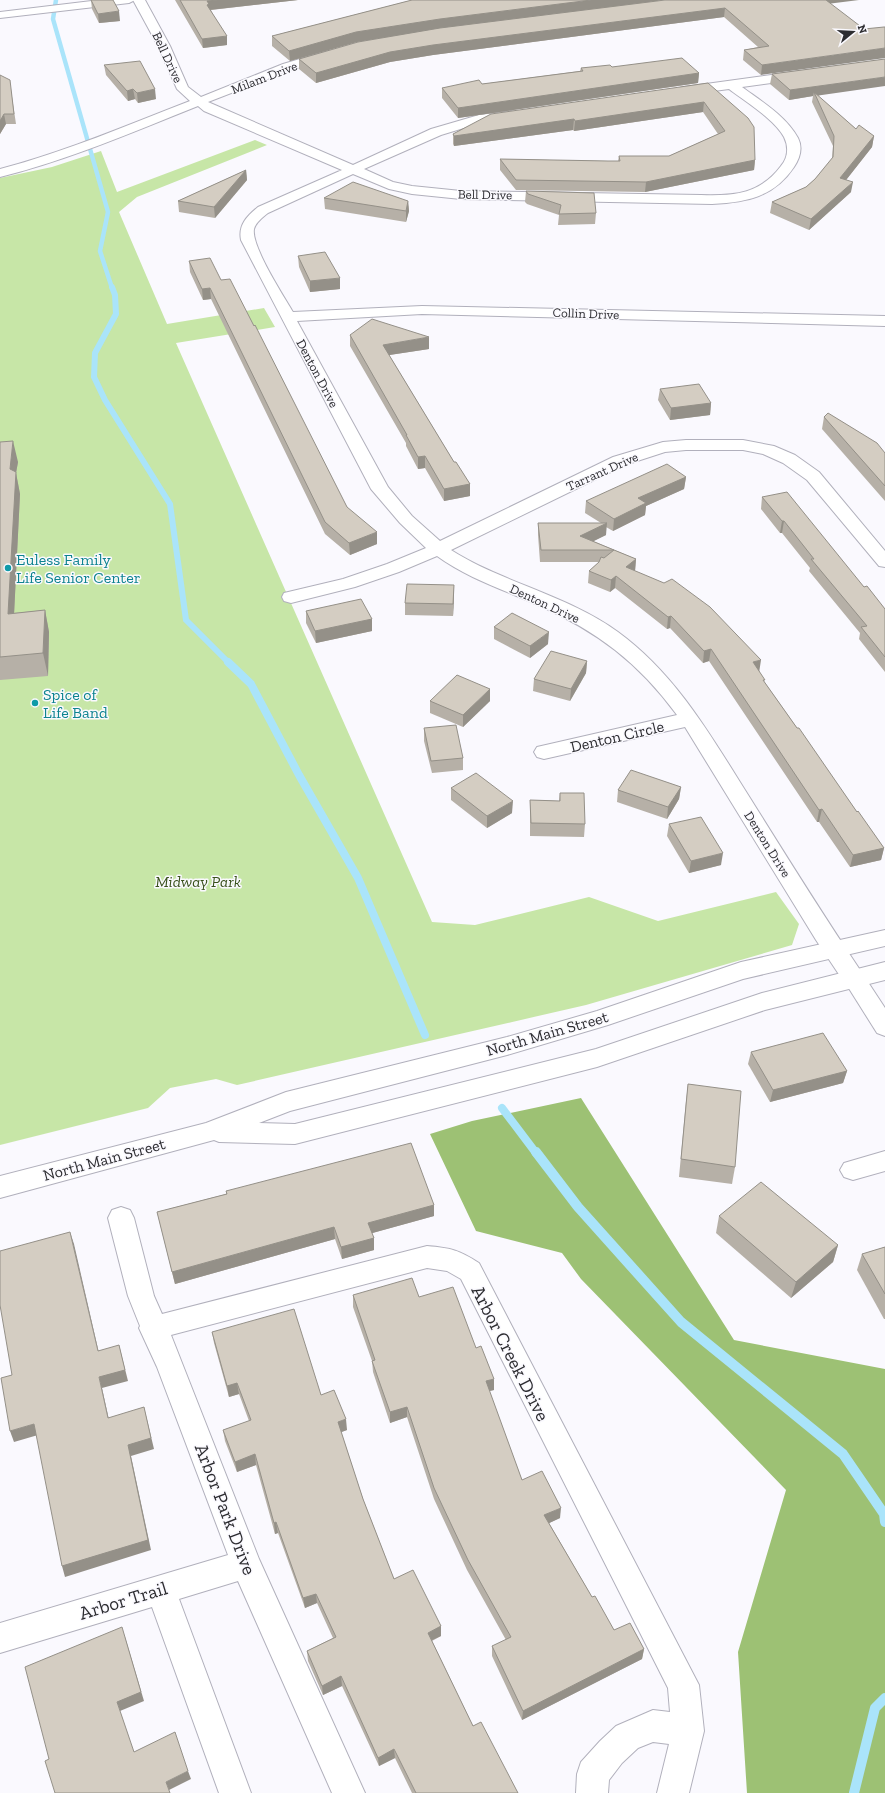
<svg xmlns="http://www.w3.org/2000/svg" width="885" height="1793" font-family="'Zilla Slab',serif">
<style>
.green{fill:#c7e6a7}
.forest{fill:#9dc174}
.lines{fill:none;stroke-linecap:round;stroke-linejoin:round}
.stream-far3{stroke:#aae4fa;stroke-width:4.5}
.stream-far2{stroke:#aae4fa;stroke-width:6}
.stream-far1{stroke:#aae4fa;stroke-width:8}
.stream{stroke:#aae4fa;stroke-width:10}
.minor-casing{stroke:#b1b0bc;stroke-width:2}
.tertiary-casing{stroke:#b1b0bc;stroke-width:2}
.secondary-casing{stroke:#b1b0bc;stroke-width:2}
.minor{fill:#fff;fill-rule:evenodd}
.tertiary{fill:#fff;fill-rule:evenodd}
.secondary{fill:#fff;fill-rule:evenodd}
.wall{fill:#b6b0a7}
.shaded-wall{fill:#949088}
.building{fill:#d4cdc2;stroke:#949088}
.culture-dot{fill:#0f9aa8;stroke:#faf9fe;stroke-width:1.5}
.labels{text-anchor:middle;stroke-width:3;stroke-linejoin:round;paint-order:stroke}
.far-street-label{font-size:13px;fill:#2c2c30;stroke:#faf9fe}
.culture-label{font-size:16px;fill:#0d838f;stroke:#faf9fe;text-anchor:start}
.street-label{font-size:16px;fill:#2c2c30;stroke:#faf9fe}
.park-label{font-size:16px;font-style:italic;fill:#39511b;stroke:#faf9fe}
.near-street-label{font-size:19px;fill:#2c2c30;stroke:#faf9fe}
</style>
<rect width="100%" height="100%" fill="#faf9fe"/>
<polygon class="green" points="255,140 267,145 137,197 119,212 167,324 264,308 275,327 176,343 432,922 475,925 589,897 658,921 776,892 799,924 792,945 586,1005 237,1085 216,1079 170,1088 148,1108 0,1145 0,178 52,167 101,151 117,192"/>
<polygon class="forest" points="581,1098 734,1340 885,1369 885,1793 747,1793 738,1652 786,1490 581,1279 562,1253 476,1231 430,1134 472,1121"/>
<g class="lines">
<polyline class="stream-far3" points="56,0 53,19 108,212 100,251 112,288"/>
<polyline class="stream-far2" points="112,287 115,295 116,314 95,353 94,377 105,400 170,504 186,620 229,663"/>
<g class="stream-far1">
<polyline points="228,662 251,684 299,775 358,878 425,1035"/>
<polyline points="502,1108 536,1153"/>
</g>
<g class="stream">
<polyline points="536,1152 578,1207 681,1322 843,1454 884,1514 885,1522"/>
<polyline points="854,1793 875,1708 885,1698"/>
</g>
<defs>
<g id="minor">
<path d="M 133,0 L 145,0 L 170,46 L 188,87 L 201,97 L 283,64 L 327,51 L 331,52 L 333,55 L 331,58 L 291,70 L 208,102 L 353,165 L 431,129 L 479,115 L 511,111 L 515,112 L 517,115 L 515,118 L 480,123 L 441,135 L 364,169 L 393,182 L 412,186 L 461,191 L 701,195 C 735,196 760,194 781,166 C 788,158 789,147 784,137 C 774,119 746,102 729,89 L 684,95 L 680,94 L 678,91 L 680,88 L 684,87 L 801,71 L 805,72 L 807,75 L 805,78 L 801,79 L 742,87 C 761,101 786,116 798,138 C 803,148 800,158 794,167 C 774,197 747,202 712,204 L 461,199 L 412,194 L 389,189 L 353,174 L 268,213 C 263,217 256,222 254,229 C 251,246 283,295 293,312 L 422,306 L 885,316 L 885,326 L 422,314 L 297,321 L 388,487 L 412,516 L 440,541 L 613,457 L 663,442 L 686,440 L 743,440 L 774,446 L 795,455 L 819,472 L 885,551 L 885,567 L 879,566 L 807,480 L 783,463 L 763,454 L 743,450 L 686,450 L 665,452 L 625,465 L 451,550 C 503,583 567,595 618,632 C 677,675 712,738 750,798 C 787,857 823,915 862,973 L 865,979 L 862,985 L 854,988 L 846,985 L 816,940 L 685,727 L 544,759 L 537,757 L 534,752 L 537,747 L 677,715 C 639,663 597,631 538,605 C 504,590 467,578 437,556 L 399,572 L 355,587 L 291,603 L 284,601 L 282,597 L 284,593 L 343,579 L 387,564 L 426,548 L 400,523 L 371,489 L 241,240 C 238,225 247,216 258,207 L 342,170 L 204,111 L 198,106 C 133,132 68,160 0,177 L 0,169 C 65,152 128,125 190,101 L 177,89 L 158,46 Z"/>
<polygon points="885,1151 885,1171 853,1180 844,1177 840,1170 844,1163"/>
<path d="M 121,1207 L 130,1210 L 134,1218 L 154,1296 L 162,1314 L 427,1246 C 451,1248 459,1250 479,1263 L 699,1685 L 704,1731 L 689,1793 L 657,1793 L 669,1744 L 653,1742 L 638,1748 L 622,1763 L 609,1780 L 608,1793 L 576,1793 L 577,1774 L 581,1762 L 600,1741 L 616,1726 L 653,1710 L 670,1712 L 668,1688 L 461,1279 L 447,1271 L 427,1268 L 171,1335 L 259,1559 L 365,1793 L 332,1793 L 238,1581 L 179,1599 L 251,1793 L 219,1793 L 152,1607 L 0,1653 L 0,1623 L 228,1555 L 157,1367 L 139,1328 L 140,1326 L 128,1296 L 108,1218 L 112,1210 Z"/>
</g>
<g id="tertiary">
<polygon points="100,0 135,0 129,3 0,18 0,12"/>
<polygon points="854,970 862,973 885,1008 885,1036 877,1033 843,979 846,973"/>
</g>
<polygon id="secondary" points="885,930 885,946 743,979 608,1025 507,1055 290,1111 259,1123 295,1124 596,1049 762,993 885,962 885,980 765,1010 597,1067 295,1144 219,1142 214,1140 0,1198 0,1176 206,1123 286,1092 507,1037 597,1011 741,962"/>
</defs>
<use href="#minor" class="minor-casing"/>
<use href="#tertiary" class="tertiary-casing"/>
<use href="#secondary" class="secondary-casing"/>
<use href="#minor" class="minor"/>
<use href="#tertiary" class="tertiary"/>
<use href="#secondary" class="secondary"/>
</g>
<g class="wall">
<polygon points="91,0 120,21 99,23 92,9"/>
<polygon points="175,0 298,0 211,10 227,45 203,48"/>
<polygon points="412,0 831,4 761,75 743,60 744,50 758,47 724,17 433,55 390,62 316,83 299,69 299,59 393,36 357,42 290,61 272,46 272,36"/>
<polygon points="885,59 818,96 856,129 874,136 872,147 846,180 851,192 809,230 770,213 772,202 806,187 815,179 832,159 833,146 812,102 813,96 789,100 770,84 772,74"/>
<polygon points="104,65 156,99 138,103 135,99 128,101 106,75"/>
<polygon points="612,67 699,73 698,83 458,118 442,98 442,88 482,84 580,71 581,68"/>
<polygon points="0,75 11,90 16,124 6,124 0,134"/>
<polygon points="708,83 755,160 754,170 645,192 516,190 500,170 500,159 608,161 618,161 619,156 669,156 718,134 703,112 574,131 573,130 454,146 453,144 453,134"/>
<polygon points="246,170 247,180 215,218 179,212 178,201"/>
<polygon points="526,191 596,213 595,224 558,225 559,215 527,204 525,202"/>
<polygon points="324,198 408,201 409,211 406,222 325,209"/>
<polygon points="298,256 340,289 310,292 299,267"/>
<polygon points="189,261 221,280 347,507 377,544 350,555 325,534 211,299 203,300 190,272"/>
<polygon points="350,335 429,349 389,355 454,462 470,484 470,496 444,501 425,468 418,469 406,446 406,443 350,346"/>
<polygon points="660,389 711,403 710,415 670,420 658,400"/>
<polygon points="824,417 885,453 885,501 822,429"/>
<polygon points="0,442 18,462 16,473 20,494 14,613 45,610 49,632 48,676 0,680"/>
<polygon points="686,477 684,489 646,506 645,515 613,531 606,527 606,535 593,541 636,559 635,571 759,671 765,683 857,812 884,848 881,860 850,867 819,822 817,822 709,661 703,663 670,628 667,629 615,588 610,592 588,583 589,571 599,562 540,562 538,535 538,523 601,523 585,513 586,501"/>
<polygon points="762,497 864,587 885,609 885,672 859,639 860,633 809,571 810,568 782,533 780,533 761,509"/>
<polygon points="454,585 454,597 453,616 405,615 405,603"/>
<polygon points="306,611 372,619 372,631 316,643 306,623"/>
<polygon points="494,627 548,644 530,658 494,639"/>
<polygon points="587,661 586,673 570,701 533,691 534,679"/>
<polygon points="430,701 490,701 463,727 430,713"/>
<polygon points="424,728 463,758 463,770 432,773 424,741"/>
<polygon points="681,787 679,799 667,819 617,802 618,790"/>
<polygon points="451,788 512,813 487,828 451,800"/>
<polygon points="560,793 585,824 584,837 530,836 530,800 559,801"/>
<polygon points="669,824 721,865 689,873 667,836"/>
<polygon points="751,1052 847,1071 843,1083 770,1102 748,1064"/>
<polygon points="688,1084 735,1167 732,1184 679,1177 686,1101"/>
<polygon points="226,1191 434,1205 434,1216 372,1233 374,1238 374,1250 342,1259 335,1239 175,1284 157,1212 226,1194"/>
<polygon points="719,1216 838,1245 833,1262 791,1298 716,1233"/>
<polygon points="885,1247 885,1319 884,1319 857,1270 862,1254"/>
<polygon points="353,1295 419,1297 476,1348 494,1390 489,1391 522,1480 560,1518 549,1523 592,1597 614,1630 644,1649 642,1659 522,1720 492,1656 492,1646 506,1640 467,1570 434,1499 407,1417 390,1423 373,1372 372,1361 353,1307"/>
<polygon points="212,1332 321,1395 347,1430 341,1432 363,1499 394,1579 441,1626 441,1636 432,1641 473,1726 518,1793 412,1793 395,1758 379,1766 342,1686 323,1695 308,1661 307,1651 333,1638 317,1603 305,1608 278,1533 275,1534 256,1465 237,1472 225,1441 223,1430 249,1421 239,1394 229,1397 214,1343"/>
</g>
<g class="shaded-wall">
<polygon points="218,0 298,0 209,10 208,14 207,1"/>
<polygon points="591,0 665,0 440,29 357,42 290,61 289,51 356,32 440,19"/>
<polygon points="820,0 859,0 819,5"/>
<polygon points="725,8 724,17 433,55 390,62 316,83 316,73 390,52 433,45"/>
<polygon points="119,11 120,21 99,23 98,14"/>
<polygon points="227,36 227,45 203,48 202,39"/>
<polygon points="885,48 885,58 761,75 762,65"/>
<polygon points="699,73 698,83 458,118 458,108"/>
<polygon points="885,77 885,86 815,96 814,92 813,96 789,100 790,90"/>
<polygon points="133,89 135,99 128,101 127,91"/>
<polygon points="155,89 156,99 138,103 137,93"/>
<polygon points="704,102 703,112 574,131 575,121"/>
<polygon points="4,114 6,124 0,134 0,121"/>
<polygon points="574,119 573,130 454,146 454,136"/>
<polygon points="874,136 872,147 839,189 840,178"/>
<polygon points="755,160 754,170 645,192 646,182"/>
<polygon points="246,170 247,180 215,218 214,207"/>
<polygon points="853,182 851,192 809,230 811,219"/>
<polygon points="408,201 409,211 406,222 406,211"/>
<polygon points="340,278 340,289 310,292 310,281"/>
<polygon points="210,288 211,299 203,300 202,289"/>
<polygon points="429,337 429,349 383,356 383,345"/>
<polygon points="711,403 710,415 670,420 671,408"/>
<polygon points="13,441 18,462 16,473 20,494 13,636 8,614 10,469"/>
<polygon points="425,456 425,468 418,469 418,457"/>
<polygon points="686,477 684,489 646,506 645,515 613,531 614,519 638,498"/>
<polygon points="470,484 470,496 444,501 444,489"/>
<polygon points="782,521 784,521 782,533 780,533"/>
<polygon points="607,523 606,535 580,548 580,536"/>
<polygon points="377,532 377,544 350,555 349,543"/>
<polygon points="636,559 635,571 626,567"/>
<polygon points="616,576 615,588 610,592 611,580"/>
<polygon points="454,585 454,597 453,616 453,604"/>
<polygon points="45,610 49,632 48,676 43,653"/>
<polygon points="671,616 670,628 667,629 668,617"/>
<polygon points="372,619 372,631 316,643 315,631"/>
<polygon points="549,632 548,644 530,658 530,646"/>
<polygon points="711,649 709,661 703,663 704,651"/>
<polygon points="761,660 759,673 753,662"/>
<polygon points="587,661 586,673 570,701 571,689"/>
<polygon points="490,689 490,701 463,727 463,715"/>
<polygon points="681,787 679,799 667,819 668,807"/>
<polygon points="513,801 512,813 487,828 487,816"/>
<polygon points="822,809 819,822 817,822 819,810"/>
<polygon points="884,848 881,860 850,867 853,855"/>
<polygon points="723,853 721,865 689,873 691,861"/>
<polygon points="847,1071 843,1083 770,1102 773,1090"/>
<polygon points="434,1205 434,1216 369,1234 368,1223"/>
<polygon points="334,1227 335,1239 175,1284 172,1272"/>
<polygon points="70,1232 74,1244 101,1362 98,1351"/>
<polygon points="374,1238 374,1250 342,1259 341,1247"/>
<polygon points="838,1245 833,1262 791,1298 796,1282"/>
<polygon points="119,1345 128,1381 102,1388 111,1429 108,1418 99,1377"/>
<polygon points="494,1379 494,1390 485,1392 486,1381"/>
<polygon points="237,1383 239,1394 229,1397 227,1386"/>
<polygon points="144,1407 154,1449 131,1456 151,1550 65,1577 62,1566 128,1445"/>
<polygon points="407,1407 407,1417 390,1423 390,1412"/>
<polygon points="346,1419 347,1430 339,1433 338,1422"/>
<polygon points="34,1424 38,1435 14,1442 10,1431"/>
<polygon points="255,1454 256,1465 237,1472 235,1462"/>
<polygon points="561,1508 560,1518 543,1526 544,1515"/>
<polygon points="276,1522 278,1533 275,1534 274,1523"/>
<polygon points="316,1594 317,1603 305,1608 303,1598"/>
<polygon points="441,1626 441,1636 428,1642 428,1633"/>
<polygon points="125,1637 144,1701 120,1711 117,1702"/>
<polygon points="644,1649 642,1659 522,1720 523,1711"/>
<polygon points="341,1676 342,1686 323,1695 322,1686"/>
<polygon points="394,1749 395,1758 379,1766 378,1758"/>
<polygon points="188,1771 191,1779 169,1790 166,1782"/>
</g>
<g class="building">
<polygon points="91,0 113,0 119,11 98,14"/>
<polygon points="180,0 218,0 207,1 209,4 207,5 227,36 202,39"/>
<polygon points="412,0 591,0 440,19 356,32 289,51 272,36"/>
<polygon points="665,0 826,0 864,29 884,27 885,27 885,48 762,65 744,50 769,46 725,8 433,45 390,52 316,73 299,59 358,42 440,28"/>
<polygon points="682,58 699,73 458,108 442,88 479,80 482,84 583,71 581,68 610,65 612,67"/>
<polygon points="885,59 885,77 790,90 772,74"/>
<polygon points="140,61 155,89 137,93 133,89 127,91 104,65"/>
<polygon points="0,75 10,80 14,114 4,114 0,121"/>
<polygon points="708,83 748,118 754,127 755,160 646,182 516,180 500,159 608,161 620,161 619,156 669,156 725,131 704,102 575,121 574,119 454,136 453,134 491,114"/>
<polygon points="814,92 856,129 859,125 874,136 840,178 853,182 811,219 772,202 806,187 815,179 833,157 834,136"/>
<polygon points="246,170 214,207 178,201"/>
<polygon points="353,182 408,201 406,211 324,198"/>
<polygon points="526,191 594,193 596,213 559,214 561,205 528,194"/>
<polygon points="325,252 340,278 310,281 298,256"/>
<polygon points="210,258 221,280 230,279 254,326 255,325 347,507 377,532 349,543 325,522 210,288 202,289 189,261"/>
<polygon points="372,319 429,337 383,345 454,462 456,462 470,484 444,489 425,456 418,457 406,435 407,435 350,335"/>
<polygon points="699,384 711,403 671,408 660,389"/>
<polygon points="828,413 877,443 885,453 885,486 824,417"/>
<polygon points="13,441 10,469 16,472 8,614 45,610 43,653 0,657 0,442"/>
<polygon points="667,464 686,477 638,498 646,503 614,519 586,501"/>
<polygon points="787,492 864,587 867,586 885,609 885,657 861,627 867,626 811,559 814,559 784,521 782,521 762,497"/>
<polygon points="538,523 607,523 580,536 614,550 541,550"/>
<polygon points="614,550 636,559 626,567 664,583 672,579 710,607 761,660 753,662 765,680 763,680 797,728 799,728 857,812 858,811 884,848 853,855 822,809 819,810 711,649 704,651 671,616 668,617 616,576 611,580 589,571 599,562 601,557 604,558"/>
<polygon points="407,584 454,585 453,604 405,603"/>
<polygon points="361,599 372,619 315,631 306,611"/>
<polygon points="512,613 549,632 530,646 494,627"/>
<polygon points="551,651 587,661 571,689 534,679"/>
<polygon points="457,675 490,689 463,715 430,701"/>
<polygon points="456,725 463,758 431,761 424,728"/>
<polygon points="631,770 681,787 668,807 618,790"/>
<polygon points="476,773 513,801 487,816 451,788"/>
<polygon points="560,793 584,793 585,824 531,823 530,800 560,801"/>
<polygon points="701,817 723,853 691,861 669,824"/>
<polygon points="823,1033 847,1071 773,1090 751,1052"/>
<polygon points="688,1084 741,1091 735,1167 681,1159"/>
<polygon points="411,1143 434,1205 368,1223 374,1238 341,1247 334,1227 172,1272 157,1212 227,1194 226,1191"/>
<polygon points="761,1182 838,1245 796,1282 719,1216"/>
<polygon points="70,1232 98,1351 119,1345 125,1370 99,1377 108,1418 144,1407 151,1438 128,1445 148,1540 62,1566 34,1424 10,1431 1,1378 12,1375 0,1305 0,1251"/>
<polygon points="885,1247 885,1294 862,1254"/>
<polygon points="412,1278 419,1297 453,1287 476,1348 481,1346 494,1379 486,1381 522,1480 542,1471 561,1508 544,1515 592,1597 595,1596 614,1630 630,1623 644,1649 523,1711 492,1646 511,1637 468,1560 434,1488 407,1407 390,1412 372,1361 375,1360 353,1295"/>
<polygon points="294,1309 321,1395 334,1390 346,1419 338,1422 363,1499 394,1579 413,1570 441,1626 428,1633 473,1726 481,1722 518,1793 416,1793 394,1749 378,1758 341,1676 322,1686 307,1651 336,1637 316,1594 303,1598 276,1522 274,1523 255,1454 235,1462 223,1430 251,1420 237,1383 227,1386 212,1332"/>
<polygon points="122,1627 141,1692 117,1702 134,1752 175,1732 188,1771 166,1782 170,1793 55,1793 45,1761 49,1759 25,1667"/>
</g>
<g class="culture-dot">
<circle cx="8" cy="568" r="4"/>
<circle cx="35" cy="703" r="4"/>
</g>
<g class="labels">
<g class="far-street-label">
<text transform="translate(168 57) rotate(65)" y="5">Bell Drive</text>
<text transform="translate(264 77) rotate(-21)" y="5">Milam Drive</text>
<text transform="translate(485 194) rotate(1)" y="5">Bell Drive</text>
<text transform="translate(586 313) rotate(2)" y="5">Collin Drive</text>
<text transform="translate(318 373) rotate(62)" y="5">Denton Drive</text>
<text transform="translate(602 471) rotate(-24)" y="5">Tarrant Drive</text>
<text transform="translate(545 603) rotate(25)" y="5">Denton Drive</text>
<text transform="translate(768 844) rotate(58)" y="5">Denton Drive</text>
</g>
<g class="culture-label">
<text x="16" y="565">Euless Family<tspan x="16" dy="18">Life Senior Center</tspan></text>
<text x="43" y="700">Spice of<tspan x="43" dy="18">Life Band</tspan></text>
</g>
<g class="street-label">
<text transform="translate(617 736) rotate(-13)" y="6">Denton Circle</text>
<text transform="translate(547 1033) rotate(-16)" y="6">North Main Street</text>
<text transform="translate(104 1159) rotate(-15)" y="6">North Main Street</text>
</g>
<g class="park-label">
<text x="198" y="887">Midway Park</text>
</g>
<g class="near-street-label">
<text transform="translate(511 1353) rotate(63)" y="7">Arbor Creek Drive</text>
<text transform="translate(226 1509) rotate(69)" y="7">Arbor Park Drive</text>
<text transform="translate(123 1600) rotate(-17)" y="7">Arbor Trail</text>
</g>
</g>
<g transform="translate(853 32) rotate(72)" stroke="#faf9fe" stroke-width="3" paint-order="stroke">
<path d="M0-3L7 15L0 10L-7 15Z" fill="#2c2c30"/>
<text y="-6" font-size="11" font-weight="bold" text-anchor="middle" fill="#2c2c30">N</text>
</g>
</svg>
